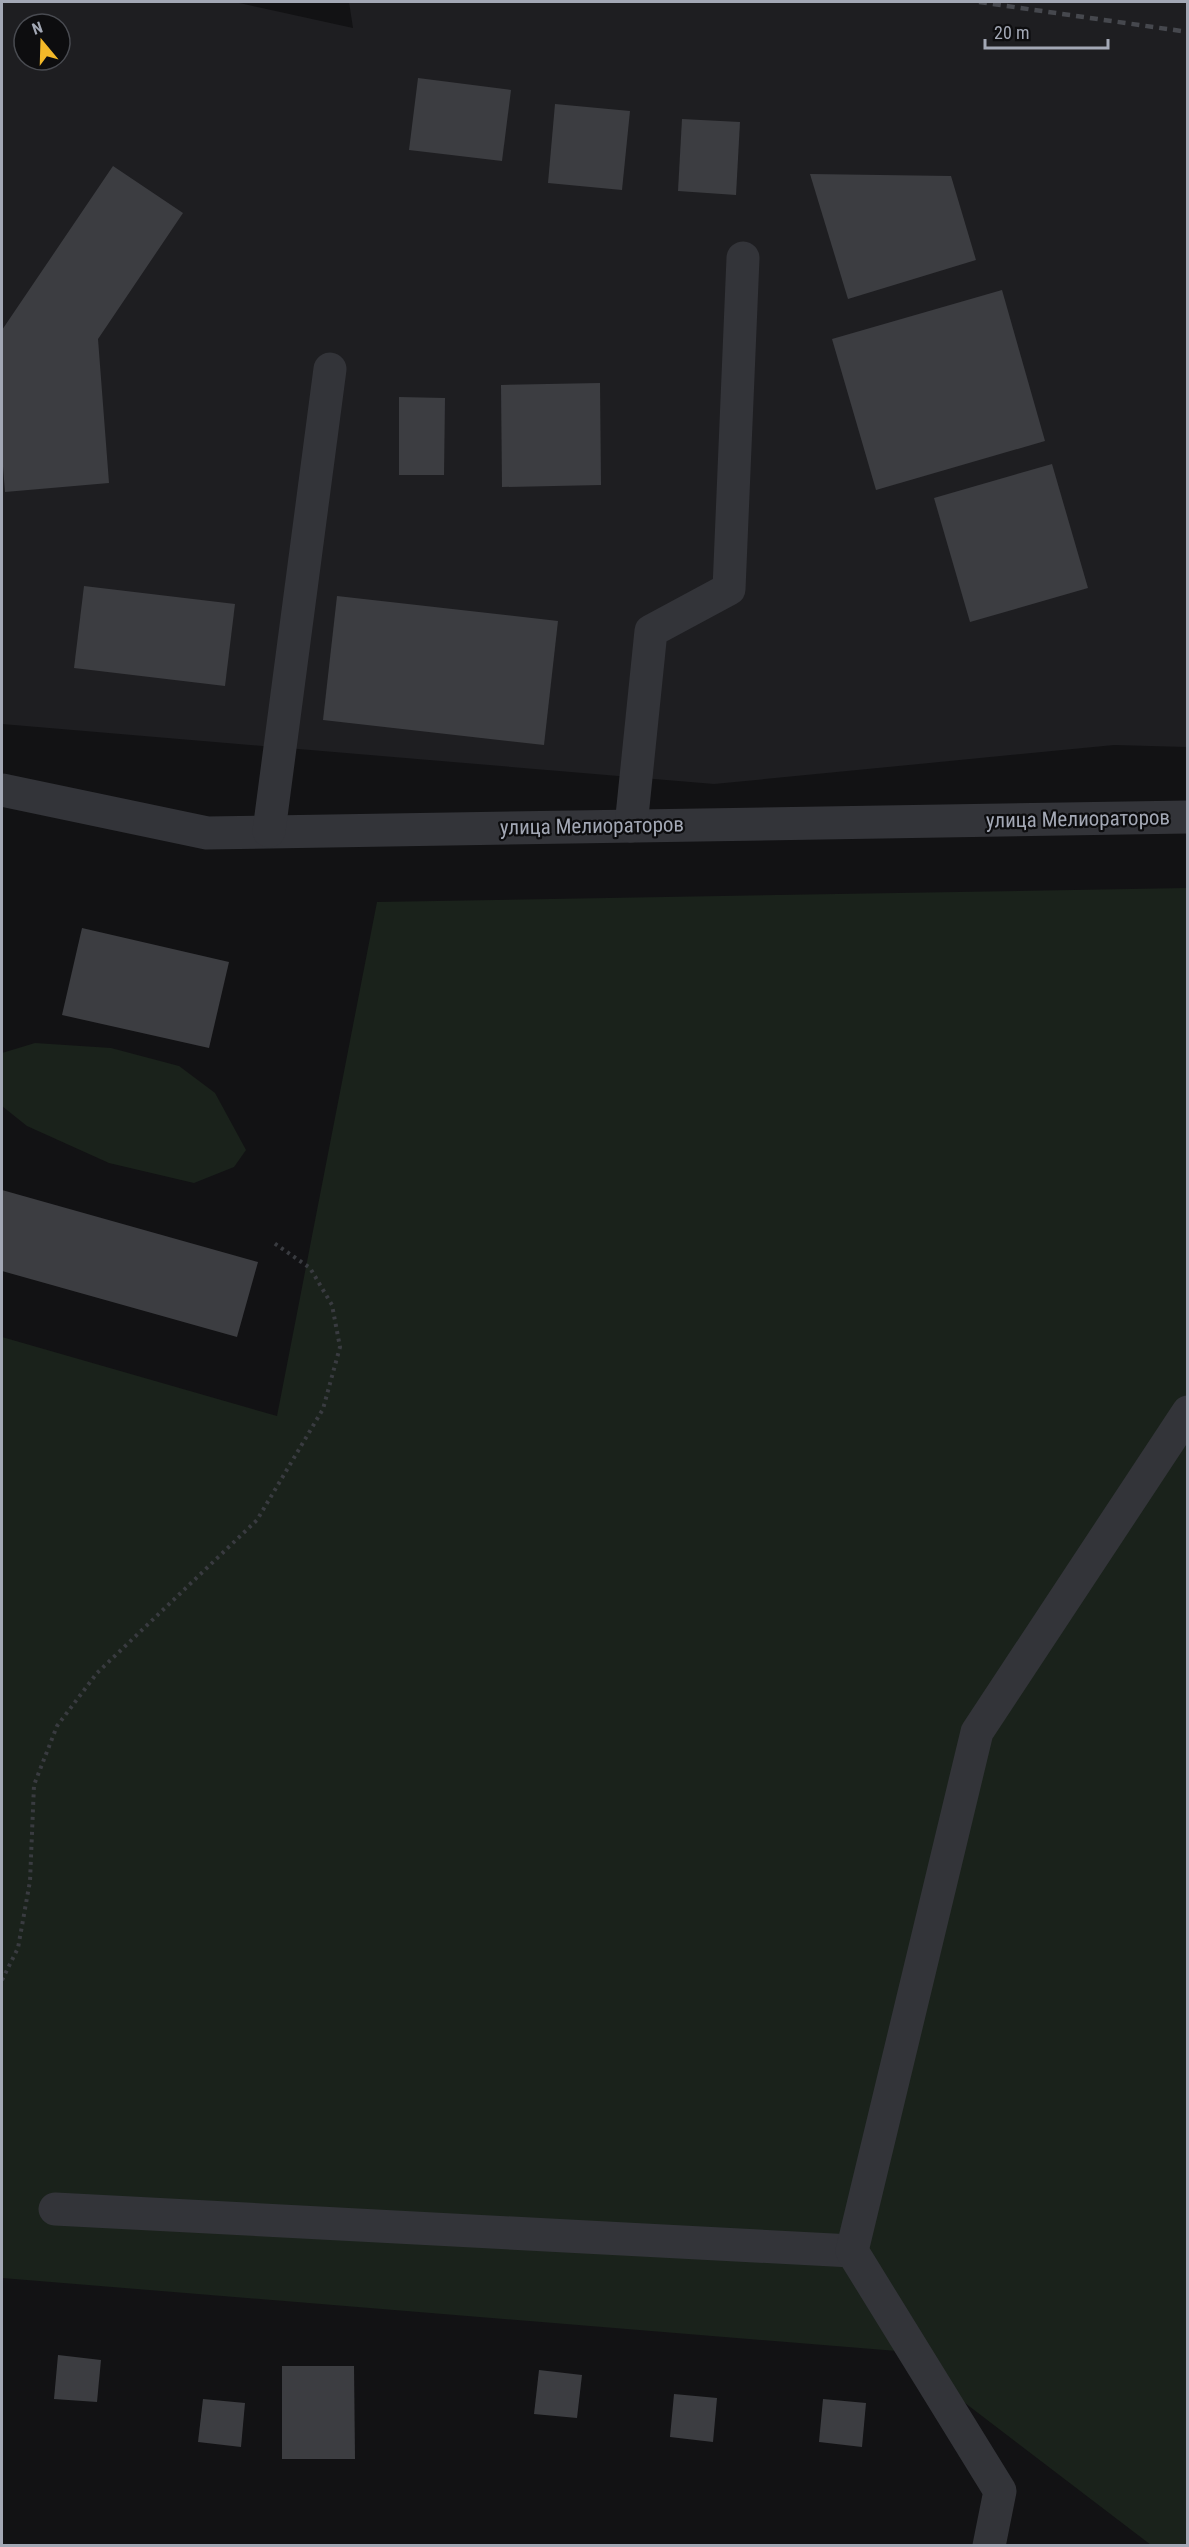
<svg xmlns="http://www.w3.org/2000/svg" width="1189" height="2547" font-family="'Roboto Condensed',sans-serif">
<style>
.built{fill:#1e1e21;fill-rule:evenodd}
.green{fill:#1a221b}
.building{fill:#3c3d41}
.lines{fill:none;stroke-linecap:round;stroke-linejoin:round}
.path{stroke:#393b40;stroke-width:4;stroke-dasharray:3 4.5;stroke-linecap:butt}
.minor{stroke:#333439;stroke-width:33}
.rail{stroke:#46484e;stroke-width:4.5;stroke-dasharray:8 6;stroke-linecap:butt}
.labels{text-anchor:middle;stroke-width:4.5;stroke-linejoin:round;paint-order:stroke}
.street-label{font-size:21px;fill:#a3a8b5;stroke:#0d0d0f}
</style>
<rect width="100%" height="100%" fill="#121214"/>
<path class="built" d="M 2,2 L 235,2 L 353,28 L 349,2 L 1187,2 L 1187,747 L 1114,745 L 714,784 L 2,724 ZM 24,24 L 60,24 L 60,60 L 24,60 Z"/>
<g class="green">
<polygon points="1187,888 1187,2545 1151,2545 897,2351 2,2278 2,1337 277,1416 377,902"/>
<polygon points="35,1043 111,1048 179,1066 215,1093 246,1150 234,1167 194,1183 109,1163 27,1126 2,1106 2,1053"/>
</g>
<g class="building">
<polygon points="418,78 511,90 502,161 409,150"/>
<polygon points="555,104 630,111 622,190 548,183"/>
<polygon points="682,119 740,122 736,195 678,191"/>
<polygon points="113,166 183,213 98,339 109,483 5,492 2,454 2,330"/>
<polygon points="810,174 951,176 976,260 848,299"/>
<polygon points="1002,290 1045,441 876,490 832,339"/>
<polygon points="600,383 601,485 502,487 501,385"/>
<polygon points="399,397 445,398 444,475 399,475"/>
<polygon points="1052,464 1088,588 970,622 934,498"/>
<polygon points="84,586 235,604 225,686 74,668"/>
<polygon points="337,596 558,621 544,745 323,720"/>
<polygon points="82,928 229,962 209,1048 62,1015"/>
<polygon points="2,1190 258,1262 237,1337 2,1271"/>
<polygon points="58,2355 101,2360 97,2402 54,2399"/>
<polygon points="282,2366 354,2366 355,2459 282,2459"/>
<polygon points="539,2370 582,2375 577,2418 534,2414"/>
<polygon points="674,2394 717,2398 713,2442 670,2437"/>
<polygon points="203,2399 245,2403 241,2447 198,2442"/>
<polygon points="823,2399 866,2403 862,2447 819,2442"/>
</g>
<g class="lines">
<polyline class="path" points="2,1980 18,1948 30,1881 34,1785 57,1726 97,1673 257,1520 323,1409 340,1347 332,1305 310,1268 274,1243"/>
<g class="minor">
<polyline points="2,790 207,833 1188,817"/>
<polyline points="631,826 651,631 729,589 743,258"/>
<polyline points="269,831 330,369"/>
<polyline points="55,2209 852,2251"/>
<polyline points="989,2546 1000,2491 852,2251 977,1732 1188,1412"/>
</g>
<polyline class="rail" points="979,2 1188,32"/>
</g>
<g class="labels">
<g class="street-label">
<text transform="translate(1078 819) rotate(-1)" y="7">улица Мелиораторов</text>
<text transform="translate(592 826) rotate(-1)" y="7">улица Мелиораторов</text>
</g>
</g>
<rect width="1189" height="2547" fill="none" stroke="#a3a8b5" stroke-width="6"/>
<g transform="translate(42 42) rotate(341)"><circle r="28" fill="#0d0d0f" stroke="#494b51" stroke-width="1.5"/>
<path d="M0-4.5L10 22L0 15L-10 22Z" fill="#f4b929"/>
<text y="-9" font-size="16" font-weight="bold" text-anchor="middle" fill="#a3a8b5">N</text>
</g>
<path d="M985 39v9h123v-9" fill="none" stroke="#a3a8b5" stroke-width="3"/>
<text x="994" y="39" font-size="18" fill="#a3a8b5" stroke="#0d0d0f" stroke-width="4.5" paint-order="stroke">20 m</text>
</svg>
